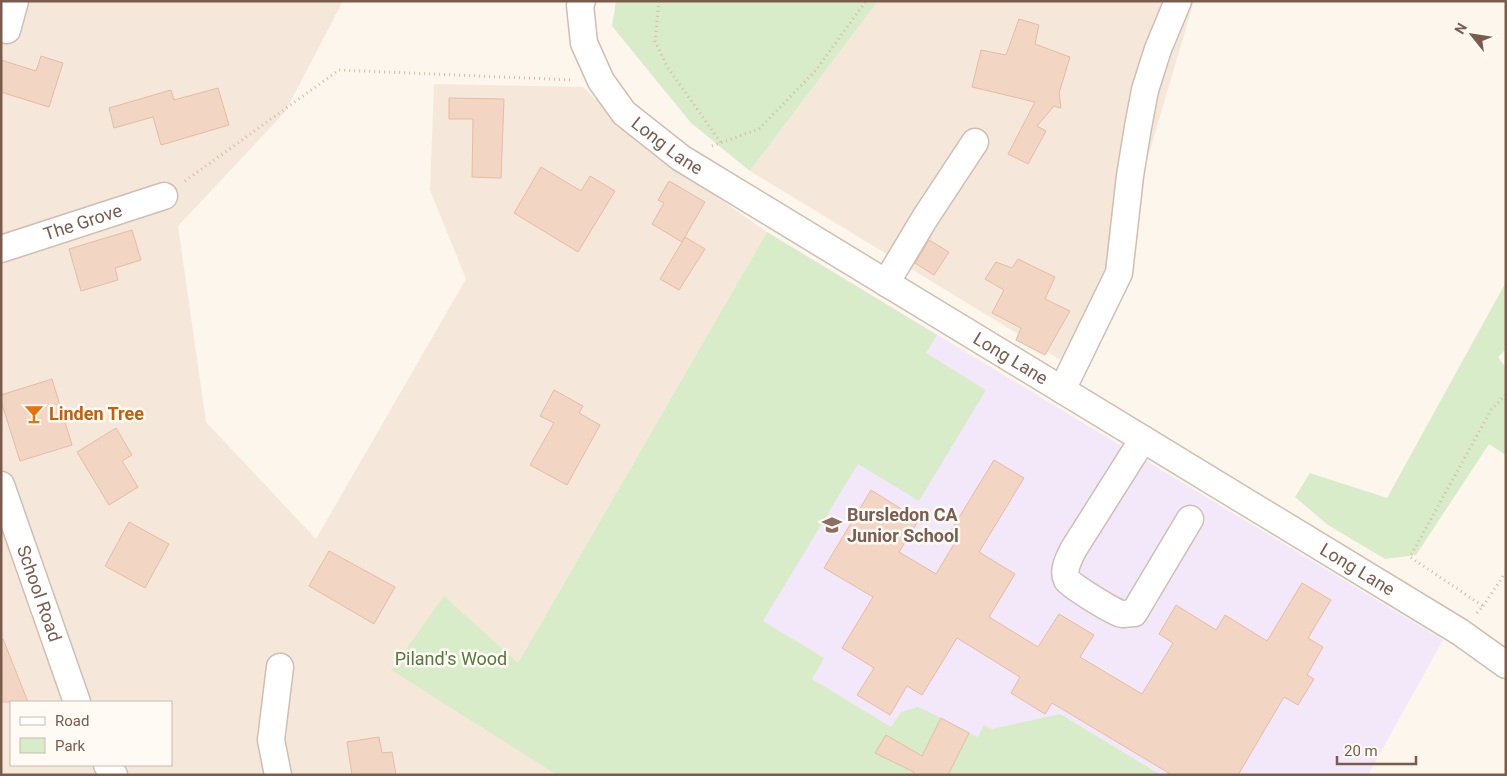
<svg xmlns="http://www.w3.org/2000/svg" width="1507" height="776" font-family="Roboto,sans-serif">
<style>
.residential{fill:#f5e8da;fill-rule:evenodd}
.education{fill:#f3e8fa}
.green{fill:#d8ecc9}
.building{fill:#f3d5c3;stroke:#e6bba3}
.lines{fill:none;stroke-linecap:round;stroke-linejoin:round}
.minor-casing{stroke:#d1beb0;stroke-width:29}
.path{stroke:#d9b8a5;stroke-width:3;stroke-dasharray:1 4;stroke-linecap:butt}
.minor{stroke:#fff;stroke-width:26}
.labels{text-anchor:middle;stroke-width:5;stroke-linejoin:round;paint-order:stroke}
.street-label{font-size:18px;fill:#7a5c4d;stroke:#fffaf3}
.food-label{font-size:18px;font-weight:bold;fill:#c56008;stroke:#fffaf3;text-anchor:start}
.education-label{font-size:18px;font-weight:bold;fill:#785e54;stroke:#fffaf3;text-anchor:start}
.park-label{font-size:18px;fill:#537a41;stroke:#fffaf3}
</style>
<rect width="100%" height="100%" fill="#fdf6ec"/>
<g class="residential">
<path d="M 1,1 L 343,1 L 285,112 L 178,226 L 206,422 L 316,539 L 466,279 L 430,190 L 434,84 L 583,87 L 639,142 L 767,232 L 518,663 L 612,775 L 1,775 ZM 11,702 L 171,702 L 171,765 L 11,765 Z"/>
<polygon points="878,1 1194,1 1084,374 750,171"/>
</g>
<polygon class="education" points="767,232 1443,640 1368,775 612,775"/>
<g class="green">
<polygon points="616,1 878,1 750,171 691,123 612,26"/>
<polygon points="767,232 937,335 926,353 986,390 919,501 858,464 763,621 824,658 812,679 891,727 901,712 918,707 941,718 914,772 919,775 557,775 391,670 444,596 518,663"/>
<polygon points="1506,282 1506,349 1498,357 1506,368 1506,455 1489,444 1416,555 1385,559 1328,525 1295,497 1310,473 1387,498"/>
<polygon points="1060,714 1161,775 948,775 969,733 978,737 984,725 992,729"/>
</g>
<g class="building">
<polygon points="1019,19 1039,25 1035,44 1070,57 1059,93 1061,108 1054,106 1037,126 1046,131 1028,164 1008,154 1035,102 972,87 981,50 1006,55"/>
<polygon points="41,56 63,63 49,107 1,92 1,60 36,71"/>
<polygon points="218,88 229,125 161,145 153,117 114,128 109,108 171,90 174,100"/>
<polygon points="449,98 504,99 501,178 472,177 473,119 449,119"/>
<polygon points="541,167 581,191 590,176 615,191 578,252 514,213"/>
<polygon points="669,181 705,202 682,242 652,224 664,203 658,200"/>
<polygon points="132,230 141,260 115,268 118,280 81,291 69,249"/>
<polygon points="685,237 705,249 679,290 660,279"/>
<polygon points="929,240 949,252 934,275 915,263"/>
<polygon points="1018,259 1055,277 1045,299 1070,311 1045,355 1016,340 1021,328 992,313 1004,290 985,279 996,262 1012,268"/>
<polygon points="52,379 72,445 20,461 1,401 1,395"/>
<polygon points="554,390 583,406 579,413 600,425 567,485 530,465 554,423 540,416"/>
<polygon points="116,428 132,455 122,461 138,487 109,505 77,452"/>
<polygon points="994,460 1024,478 979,552 1015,574 989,617 1038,647 1059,614 1094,635 1080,657 1142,694 1173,643 1159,634 1176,605 1216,630 1225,615 1267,641 1302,583 1331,600 1308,638 1323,647 1307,675 1314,679 1298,705 1284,697 1238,775 1172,775 1052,703 1045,714 1011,693 1020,677 957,638 922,695 907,686 890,715 857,695 874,668 842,648 873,597 824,568 871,490 919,520 899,552 936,574 957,539 949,534"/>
<polygon points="129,522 169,544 145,588 105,566"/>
<polygon points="329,551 395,587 374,624 309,586"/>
<polygon points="1,639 3,639 28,702 1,702"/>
<polygon points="941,718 969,733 948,775 913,775 914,772 875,753 886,735 922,756"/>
<polygon points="379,737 382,753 392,752 396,775 352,775 347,742"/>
</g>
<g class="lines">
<defs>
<g id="minor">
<path id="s1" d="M 582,1 L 580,5 L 584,43 L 601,81 L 624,113 L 681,158 L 1460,632 L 1506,665"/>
<polyline points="7,30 15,1"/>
<path id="s2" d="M 1,249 L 164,196"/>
<polyline points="886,283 925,218 975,142"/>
<polyline points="1062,390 1119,273 1130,176 1138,127 1145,90 1158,49 1178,1"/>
<path d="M 1143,439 L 1073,550 C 1069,559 1062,570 1067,580 C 1071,586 1115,613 1122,614 C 1125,614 1130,613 1134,613 L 1190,519"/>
<path id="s3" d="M 1,485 L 77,702"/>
<polyline points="107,765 114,775"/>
<polyline points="278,775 271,740 280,667"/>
</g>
</defs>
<use href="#minor" class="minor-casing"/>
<g class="path">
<polyline points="659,1 655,41 668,68 721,143"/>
<polyline points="712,146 759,129 816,70 866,1"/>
<polyline points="185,181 339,70 573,80"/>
<polyline points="1483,606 1506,572"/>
<polyline points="1477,613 1483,606 1410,557 1491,410 1506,394"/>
</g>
<use href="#minor" class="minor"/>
</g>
<defs>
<symbol id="bar-bare" viewBox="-9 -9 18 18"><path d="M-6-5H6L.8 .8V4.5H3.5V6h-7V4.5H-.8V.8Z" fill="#e8710a" stroke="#fffaf3" stroke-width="2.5" paint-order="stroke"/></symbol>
<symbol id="school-bare" viewBox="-9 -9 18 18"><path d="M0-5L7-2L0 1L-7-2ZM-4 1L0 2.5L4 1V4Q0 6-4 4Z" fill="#8d6e63" stroke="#fffaf3" stroke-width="2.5" paint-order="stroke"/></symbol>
</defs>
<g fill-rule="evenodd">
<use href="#bar-bare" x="20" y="400" width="28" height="28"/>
<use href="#school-bare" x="818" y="511" width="28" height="28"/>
</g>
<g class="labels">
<g class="street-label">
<text dy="6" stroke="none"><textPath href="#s1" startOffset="178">Long Lane</textPath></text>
<text dy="6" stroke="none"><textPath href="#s2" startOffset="86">The Grove</textPath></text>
<text dy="6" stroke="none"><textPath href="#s1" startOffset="582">Long Lane</textPath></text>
<text dy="6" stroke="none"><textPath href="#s1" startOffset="988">Long Lane</textPath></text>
<text dy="6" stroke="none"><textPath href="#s3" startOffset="115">School Road</textPath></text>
</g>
<g class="food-label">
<text x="49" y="420">Linden Tree</text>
</g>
<g class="education-label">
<text x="847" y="521">Bursledon CA<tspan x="847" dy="21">Junior School</tspan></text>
</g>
<g class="park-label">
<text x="451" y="665">Piland's Wood</text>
</g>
</g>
<rect width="1507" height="776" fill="none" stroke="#7a5c4d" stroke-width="5"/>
<rect x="10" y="701" width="162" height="65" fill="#fffaf3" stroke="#cabbb1"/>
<rect x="20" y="717" width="25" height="8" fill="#ffffff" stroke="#cabbb1"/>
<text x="55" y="726" font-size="15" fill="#7a5c4d">Road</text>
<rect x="20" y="738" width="25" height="15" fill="#d8ecc9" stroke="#cabbb1"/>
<text x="55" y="751" font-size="15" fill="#7a5c4d">Park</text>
<g transform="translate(1472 35) rotate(300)" stroke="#fffaf3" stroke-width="4" paint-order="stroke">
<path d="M0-4L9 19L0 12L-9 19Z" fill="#7a5c4d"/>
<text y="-8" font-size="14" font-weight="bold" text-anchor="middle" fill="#7a5c4d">N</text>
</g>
<path d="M1337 756v8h79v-8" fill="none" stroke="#7a5c4d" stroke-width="2.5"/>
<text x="1344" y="756" font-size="15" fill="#7a5c4d" stroke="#fffaf3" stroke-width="4" paint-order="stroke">20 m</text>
</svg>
